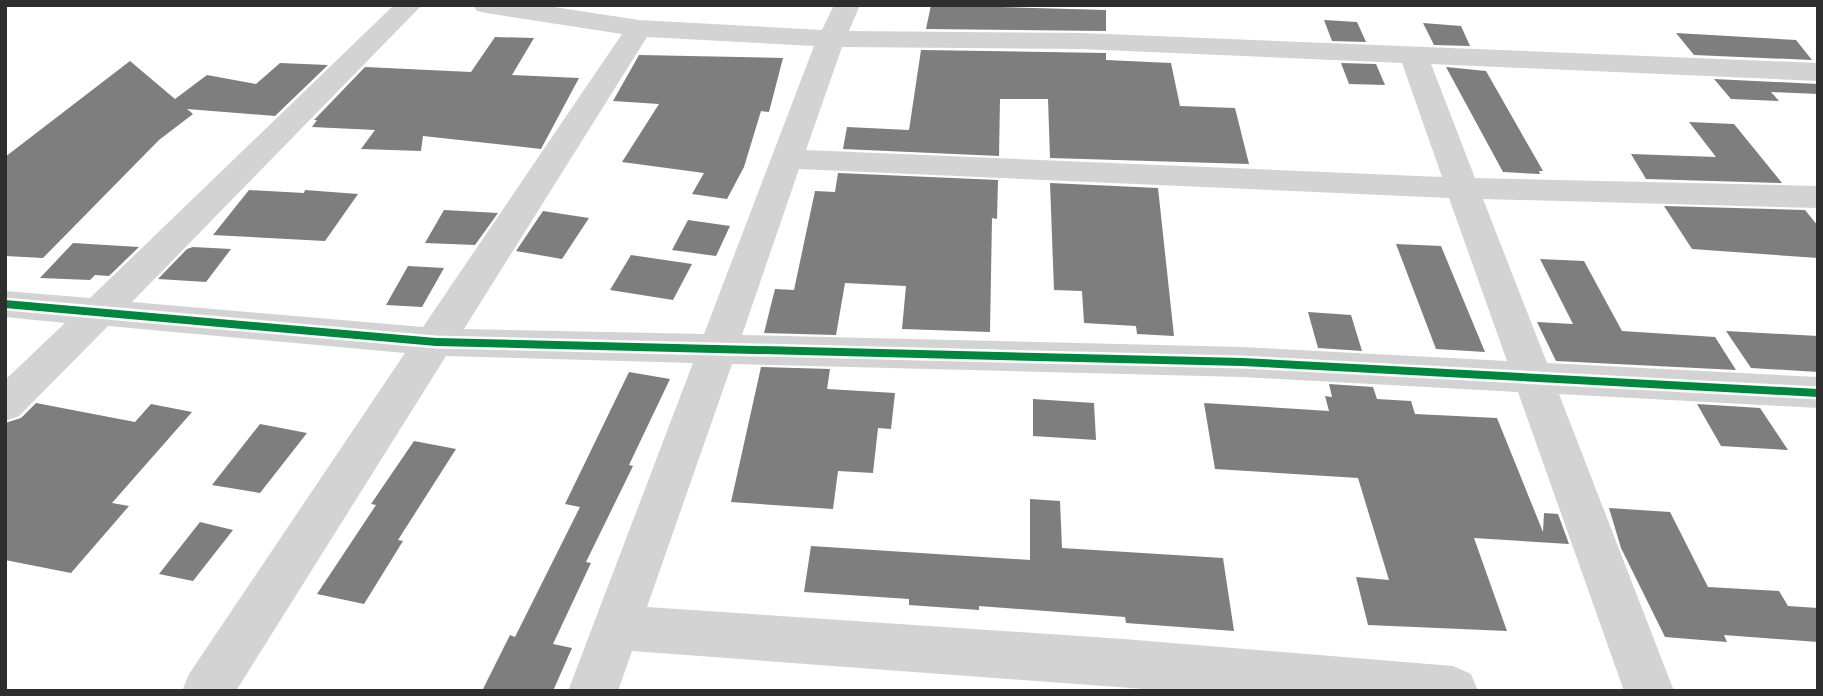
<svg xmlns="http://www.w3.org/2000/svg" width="1823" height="696" font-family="Overpass,sans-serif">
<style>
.building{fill:#7e7e7e}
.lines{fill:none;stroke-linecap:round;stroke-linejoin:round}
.street{fill:#d3d3d3;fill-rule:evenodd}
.cycleway-casing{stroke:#fff;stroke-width:5}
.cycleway{fill:#00873e;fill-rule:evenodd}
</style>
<rect width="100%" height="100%" fill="#fff"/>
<g class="building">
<polygon points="931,5 1106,10 1106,31 926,29"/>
<polygon points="1324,20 1357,22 1366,42 1332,41"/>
<polygon points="1423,23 1461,26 1470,46 1434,45"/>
<polygon points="1676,33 1796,40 1812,60 1694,55"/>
<polygon points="495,37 534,38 512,75 579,78 541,149 423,136 421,151 361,149 375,130 312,127 317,120 314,120 365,67 471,72"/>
<polygon points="921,50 1106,53 1106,60 1171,63 1180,106 1235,108 1249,164 1050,158 1048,99 1000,99 999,156 843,149 847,127 909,130"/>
<polygon points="639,55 783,58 769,112 761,111 744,167 727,199 692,194 704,173 622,162 659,104 613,101"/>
<polygon points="130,61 175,99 207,75 256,84 280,63 328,65 275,116 187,109 193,114 159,140 43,258 5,256 5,157"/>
<polygon points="1341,63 1376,64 1385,85 1349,84"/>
<polygon points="1446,67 1486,71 1543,171 1539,171 1540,174 1503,172"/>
<polygon points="1714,79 1818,84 1818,94 1771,92 1779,101 1731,99"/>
<polygon points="1689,122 1734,124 1782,183 1646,179 1631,154 1716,157"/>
<polygon points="838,173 998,180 997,219 992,218 990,332 902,329 906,286 845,283 836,335 764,333 775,289 794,290 815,191 835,192"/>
<polygon points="1050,183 1158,188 1174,336 1137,334 1136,326 1084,323 1082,291 1054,290"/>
<polygon points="249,190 304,193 305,190 358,194 325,241 213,235"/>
<polygon points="1664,206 1805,210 1818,226 1818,258 1692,249"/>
<polygon points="444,210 498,213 475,245 425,243"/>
<polygon points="543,211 589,218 562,259 516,251"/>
<polygon points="688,220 730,226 716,256 672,250"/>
<polygon points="73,243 139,247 109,276 95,275 90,280 40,278"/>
<polygon points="1396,244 1441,246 1485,352 1436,349"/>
<polygon points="193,247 231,249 206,282 158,279 187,249"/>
<polygon points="631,255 692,264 673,300 610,290"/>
<polygon points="1540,259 1584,261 1622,331 1715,337 1736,370 1556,361 1537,322 1573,324"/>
<polygon points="408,266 444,268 422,307 386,305"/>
<polygon points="1308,312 1351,315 1362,351 1318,348"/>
<polygon points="1726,331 1818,336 1818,372 1751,368"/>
<polygon points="761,367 830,369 827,389 895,393 891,429 878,428 873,473 838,471 833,509 731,502"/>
<polygon points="629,372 670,379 629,465 633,466 586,562 591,563 553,644 572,648 553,691 482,691 510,635 515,637 580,507 565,504"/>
<polygon points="1329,384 1373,387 1377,399 1411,401 1415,414 1497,418 1543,532 1544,513 1558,514 1569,544 1474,538 1507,631 1368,625 1356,577 1389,580 1358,478 1215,469 1204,403 1329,411 1325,396 1332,397"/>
<polygon points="1033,399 1094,403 1096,440 1033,436"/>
<polygon points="36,403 135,422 151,404 192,412 112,503 129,506 71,573 5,560 5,423 21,418"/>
<polygon points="1697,404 1760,408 1788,450 1721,446"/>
<polygon points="260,424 307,433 260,493 212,485"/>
<polygon points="414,441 456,449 398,540 403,541 364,604 317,594 376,505 371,504"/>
<polygon points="1030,499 1060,501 1062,548 1223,558 1234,631 1126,623 1125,617 979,606 979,610 909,605 909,599 804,592 811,546 1030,560"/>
<polygon points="1609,508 1670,512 1708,587 1779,591 1788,606 1818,608 1818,642 1724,635 1727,642 1665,637 1621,548"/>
<polygon points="200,522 233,530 193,581 159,574"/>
</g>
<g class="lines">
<path class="street" d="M 394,5 L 422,5 L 132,302 L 423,327 L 622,34 L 486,13 L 477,11 L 473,5 L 541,5 L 639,20 L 822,30 L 834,5 L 860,5 L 849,31 L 1081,33 L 1818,63 L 1818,81 L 1431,64 L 1475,178 L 1818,186 L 1818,208 L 1483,199 L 1547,363 L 1818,377 L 1818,408 L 1559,394 L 1674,691 L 1624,691 L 1518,392 L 1242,377 L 732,364 L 647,607 L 1124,639 L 1453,666 L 1471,674 L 1478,691 L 1171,691 L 632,651 L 618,691 L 568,691 L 693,363 L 446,356 L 236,691 L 182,691 L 189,674 L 405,353 L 108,326 L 19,416 L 5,421 L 5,380 L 65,323 L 5,317 L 5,291 L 90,298 ZM 647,37 L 814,46 L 704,334 L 464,329 ZM 842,47 L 1081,49 L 1402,63 L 1442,177 L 806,150 ZM 799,169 L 1449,198 L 1507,361 L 1242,347 L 742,335 Z"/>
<defs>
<polygon id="cycleway" points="5,300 436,338 1242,358 1818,389 1818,397 1242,366 436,346 5,308"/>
</defs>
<use href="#cycleway" class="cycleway-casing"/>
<use href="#cycleway" class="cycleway"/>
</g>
<rect width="1823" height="696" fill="none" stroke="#2e2e2e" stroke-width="14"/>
</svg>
